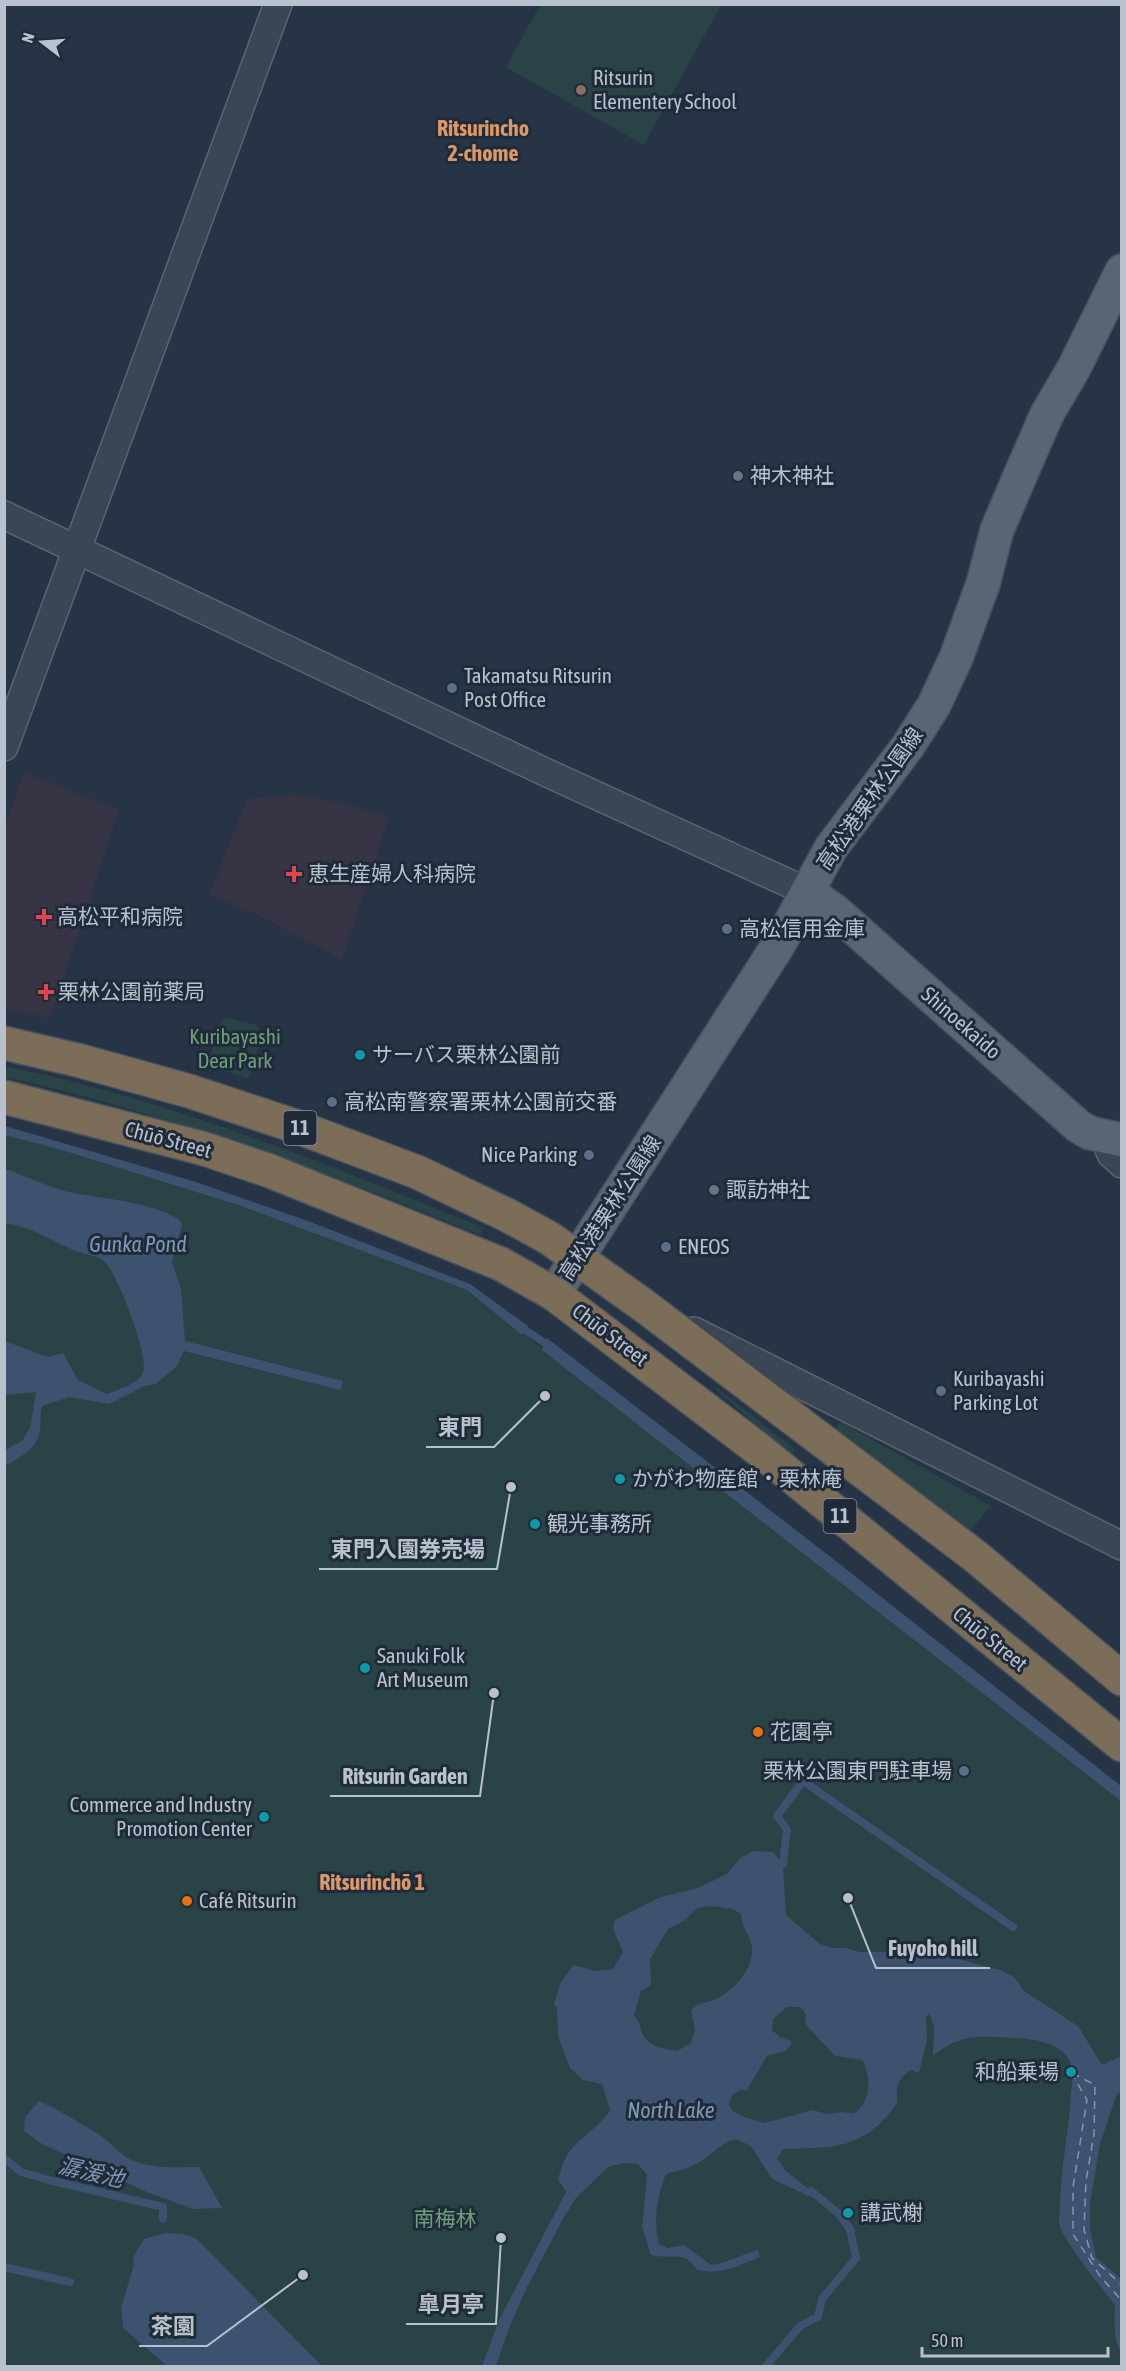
<svg xmlns="http://www.w3.org/2000/svg" width="1126" height="2371" font-family="'Asap Condensed','Noto Sans JP',sans-serif">
<style>
.medical{fill:#363445}
.green{fill:#294346}
.water{fill:#3c526e;fill-rule:evenodd}
.lines{fill:none;stroke-linecap:round;stroke-linejoin:round}
.stream{stroke:#3c526e;stroke-width:8}
.ferry{stroke:#7f98b5;stroke-width:1.5;stroke-dasharray:8 6;stroke-linecap:butt}
.minor-casing{stroke:#5a6472;stroke-width:30}
.major-casing{stroke:#454f5e;stroke-width:36}
.highway-casing{stroke:#46515f;stroke-width:36}
.minor{stroke:#3b4654;stroke-width:27}
.major{stroke:#5a6574;stroke-width:33}
.highway{stroke:#7b6d58;stroke-width:33}
.education-dot{fill:#8d6e63;stroke:#202b3a;stroke-width:2}
.worship-dot{fill:#6b7280;stroke:#202b3a;stroke-width:2}
.service-dot{fill:#5c6f8a;stroke:#202b3a;stroke-width:2}
.health-dot{fill:#e0444e;stroke:#202b3a;stroke-width:2}
.culture-dot{fill:#0f9aa8;stroke:#202b3a;stroke-width:2}
.food-dot{fill:#e8710a;stroke:#202b3a;stroke-width:2}
.labels{text-anchor:middle;stroke-width:6;stroke-linejoin:round;paint-order:stroke}
.shield{fill:#202b3a;stroke:#8b94a2;stroke-width:1.5}
.shield-label{font-size:20px;font-weight:bold;fill:#b9c1ce}
.poi-label{font-size:21px;fill:#b9c1ce;stroke:#202b3a;text-anchor:start}
.street-label{font-size:21px;fill:#b9c1ce;stroke:#202b3a}
.park-label{font-size:21px;fill:#6f9f7a;stroke:#202b3a}
.neighbourhood-label{font-size:22px;font-weight:bold;fill:#da9767;stroke:#202b3a}
.water-label{font-size:22px;font-style:italic;fill:#7f98b5;stroke:#202b3a}
.leader{fill:none;stroke:#b9c1ce;stroke-width:2}
.callout-dot{fill:#b9c1ce;stroke:#202b3a;stroke-width:2}
.callout-label{font-size:22px;text-anchor:middle;font-weight:bold;fill:#b9c1ce;stroke:#202b3a;stroke-width:6;stroke-linejoin:round;paint-order:stroke}
</style>
<rect width="100%" height="100%" fill="#273445"/>
<g class="medical">
<polygon points="24,772 119,810 50,1018 5,1008 5,826"/>
<polygon points="295,795 344,803 389,817 342,959 260,916 209,895 247,799"/>
</g>
<g class="green">
<polygon points="540,5 540,4 721,5 644,145 506,67"/>
<polygon points="229,1018 256,1025 263,1033 248,1078 206,1066 223,1019"/>
<path d="M 5,1066 C 170,1100 328,1164 484,1228 L 481,1235 C 325,1172 168,1113 5,1077 Z"/>
<polygon points="5,1135 68,1152 244,1207 467,1290 1121,1800 1121,2366 5,2366"/>
<polygon points="716,1387 796,1450 791,1455 715,1389"/>
<polygon points="841,1422 991,1506 970,1530 835,1429"/>
</g>
<g class="water">
<polygon points="5,1126 196,1182 308,1221 470,1284 528,1326 522,1335 467,1290 244,1207 68,1152 5,1135"/>
<path d="M 5,1169 C 27,1176 47,1187 69,1192 C 106,1200 147,1200 180,1220 L 182,1225 L 172,1262 L 181,1289 L 185,1341 L 343,1381 L 341,1390 L 184,1351 L 177,1366 L 156,1384 L 145,1386 L 109,1404 L 69,1397 L 42,1406 C 39,1416 42,1427 39,1434 C 35,1451 18,1458 5,1466 L 5,1450 L 22,1441 L 30,1428 L 36,1392 L 5,1395 L 5,1341 L 48,1357 L 63,1353 L 78,1380 L 107,1394 C 118,1389 137,1385 143,1373 C 150,1358 117,1272 104,1261 C 97,1255 82,1254 73,1250 C 47,1238 34,1228 5,1223 Z"/>
<polygon points="547,1338 823,1551 1121,1786 1121,1801 542,1350"/>
<path d="M 754,1851 L 773,1852 L 783,1864 L 786,1915 L 820,1944 L 833,1948 L 845,1948 L 860,1952 L 928,1951 L 1000,1970 L 1014,1977 L 1024,1991 L 1078,2026 L 1102,2065 L 1121,2056 L 1121,2091 L 1116,2096 L 1100,2144 L 1090,2204 L 1090,2229 L 1096,2257 L 1121,2279 L 1121,2353 C 1113,2337 1114,2322 1115,2305 C 1105,2293 1062,2238 1060,2226 C 1058,2220 1060,2210 1060,2203 C 1061,2167 1069,2131 1071,2094 C 1072,2084 1074,2072 1070,2062 C 1062,2043 1033,2039 1014,2038 C 980,2036 960,2033 933,2056 L 934,2027 L 929,2013 L 926,2018 L 927,2039 L 919,2073 L 911,2070 C 897,2079 896,2086 897,2103 C 866,2149 833,2148 783,2149 L 777,2159 L 786,2171 L 811,2191 L 811,2197 L 772,2179 L 751,2146 L 736,2139 C 721,2144 719,2148 707,2157 C 695,2167 680,2170 666,2174 C 657,2197 653,2220 659,2244 L 668,2248 L 684,2245 L 711,2265 C 728,2263 742,2254 758,2250 L 760,2257 C 737,2266 722,2275 697,2270 C 686,2249 670,2260 651,2255 L 642,2227 L 647,2175 L 638,2164 L 624,2163 L 608,2167 L 576,2198 L 564,2217 L 526,2289 L 509,2328 L 496,2366 L 482,2366 L 499,2320 L 566,2192 L 558,2179 C 561,2170 564,2159 569,2152 C 582,2135 600,2127 610,2110 L 602,2084 L 583,2080 L 570,2068 L 558,2036 L 557,2008 L 554,2004 L 561,1982 L 573,1965 L 596,1971 L 613,1969 L 623,1952 L 613,1929 L 615,1920 L 661,1897 L 698,1888 L 727,1874 L 740,1858 ZM 711,1906 L 733,1909 L 741,1914 C 742,1926 746,1929 750,1940 C 759,1962 737,1987 720,1997 C 710,2003 698,2002 691,2010 L 695,2030 L 691,2043 L 677,2051 C 664,2049 648,2047 642,2033 C 639,2025 641,2024 634,2016 L 641,1991 L 651,1985 L 650,1959 L 668,1929 L 685,1920 L 697,1908 ZM 787,2007 L 800,2007 L 806,2014 L 805,2024 L 835,2056 L 862,2060 C 872,2077 871,2103 853,2114 L 843,2112 L 826,2114 L 813,2110 L 764,2123 L 741,2116 L 732,2110 L 729,2104 L 732,2095 L 740,2090 L 747,2090 L 767,2056 C 779,2052 788,2054 792,2041 L 780,2037 L 772,2030 L 773,2019 Z"/>
<path d="M 39,2101 C 61,2111 81,2123 101,2136 C 112,2144 121,2156 134,2161 C 154,2169 178,2167 199,2167 L 222,2208 L 192,2209 L 147,2192 L 42,2144 L 24,2131 L 25,2117 Z"/>
<polygon points="165,2233 184,2234 197,2239 322,2366 167,2366 123,2328 121,2308 134,2264 133,2257 144,2239"/>
</g>
<g class="lines">
<g class="stream">
<polyline points="519,1326 551,1347"/>
<polyline points="783,1864 787,1830 777,1816 803,1781 1013,1927"/>
<polyline points="4,2158 21,2172 49,2180 163,2207 163,2219"/>
<polyline points="4,2267 70,2282"/>
<polyline points="766,2366 800,2326 818,2317 822,2299 856,2258 850,2229 839,2214 811,2191"/>
</g>
<g class="ferry">
<polyline points="1071,2072 1087,2100 1073,2187 1073,2234 1100,2276 1122,2301"/>
<polyline points="1072,2073 1095,2085 1094,2134 1086,2181 1084,2230 1092,2258 1122,2285"/>
</g>
<defs>
<g id="minor">
<polyline points="4,515 545,772 808,892"/>
<polyline points="4,747 278,4"/>
<polyline points="1103,1136 1111,1154 1122,1164"/>
<polyline points="694,1331 1122,1546"/>
</g>
<g id="major">
<polyline points="808,892 836,912 1078,1126 1090,1133 1122,1140"/>
<polyline points="554,1294 779,944 831,848 908,746 934,705 956,658 983,584 997,530 1020,476 1047,414 1074,368 1122,271"/>
</g>
<g id="highway">
<polyline points="4,1043 81,1061 189,1091 295,1126 417,1172 507,1215 549,1238 643,1305 975,1556 1122,1679"/>
<polyline points="4,1097 205,1149 270,1171 501,1264 554,1294 758,1449 1122,1745"/>
</g>
</defs>
<use href="#minor" class="minor-casing"/>
<use href="#major" class="major-casing"/>
<use href="#highway" class="highway-casing"/>
<use href="#minor" class="minor"/>
<use href="#major" class="major"/>
<use href="#highway" class="highway"/>
</g>
<circle class="education-dot" cx="581" cy="90" r="6"/>
<g class="worship-dot">
<circle cx="738" cy="476" r="6"/>
<circle cx="714" cy="1190" r="6"/>
</g>
<g class="service-dot">
<circle cx="452" cy="688" r="6"/>
<circle cx="727" cy="929" r="6"/>
<circle cx="332" cy="1102" r="6"/>
<circle cx="589" cy="1155" r="6"/>
<circle cx="666" cy="1247" r="6"/>
<circle cx="941" cy="1391" r="6"/>
<circle cx="964" cy="1771" r="6"/>
</g>
<g class="health-dot">
<path d="M291 865h6v6h6v6h-6v6h-6v-6h-6v-6h6z"/>
<path d="M41 908h6v6h6v6h-6v6h-6v-6h-6v-6h6z"/>
<path d="M43 983h6v6h6v6h-6v6h-6v-6h-6v-6h6z"/>
</g>
<g class="culture-dot">
<circle cx="360" cy="1055" r="6"/>
<circle cx="620" cy="1479" r="6"/>
<circle cx="535" cy="1524" r="6"/>
<circle cx="365" cy="1668" r="6"/>
<circle cx="264" cy="1817" r="6"/>
<circle cx="1071" cy="2072" r="6"/>
<circle cx="848" cy="2213" r="6"/>
</g>
<g class="food-dot">
<circle cx="758" cy="1732" r="6"/>
<circle cx="187" cy="1901" r="6"/>
</g>
<g class="labels">
<g class="shield">
<rect x="283.5" y="1111" width="33" height="34" rx="4.5"/>
<rect x="823.5" y="1499" width="33" height="34" rx="4.5"/>
</g>
<g class="shield-label">
<text x="300" y="1135">11</text>
<text x="840" y="1523">11</text>
</g>
<g class="poi-label">
<text x="593" y="85">Ritsurin<tspan x="593" dy="24">Elementery School</tspan></text>
<text x="750" y="483">神木神社</text>
<text x="464" y="683">Takamatsu Ritsurin<tspan x="464" dy="24">Post Office</tspan></text>
<text x="308" y="881">恵生産婦人科病院</text>
<text x="57" y="924">高松平和病院</text>
<text x="739" y="936">高松信用金庫</text>
<text x="58" y="999">栗林公園前薬局</text>
<text x="372" y="1062">サーバス栗林公園前</text>
<text x="344" y="1109">高松南警察署栗林公園前交番</text>
<text x="577" y="1162" text-anchor="end">Nice Parking</text>
<text x="726" y="1197">諏訪神社</text>
<text x="678" y="1254">ENEOS</text>
<text x="953" y="1386">Kuribayashi<tspan x="953" dy="24">Parking Lot</tspan></text>
<text x="632" y="1486">かがわ物産館・栗林庵</text>
<text x="547" y="1531">観光事務所</text>
<text x="377" y="1663">Sanuki Folk<tspan x="377" dy="24">Art Museum</tspan></text>
<text x="770" y="1739">花園亭</text>
<text x="952" y="1778" text-anchor="end">栗林公園東門駐車場</text>
<text x="252" y="1812" text-anchor="end">Commerce and Industry<tspan x="252" dy="24">Promotion Center</tspan></text>
<text x="199" y="1908">Café Ritsurin</text>
<text x="1059" y="2079" text-anchor="end">和船乗場</text>
<text x="860" y="2220">講武榭</text>
</g>
<g class="street-label">
<text transform="translate(870 799) rotate(-55)" y="7">高松港栗林公園線</text>
<text transform="translate(961 1023) rotate(41)" y="7">Shinoekaido</text>
<text transform="translate(168 1140) rotate(15)" y="7">Chūō Street</text>
<text transform="translate(610 1208) rotate(-57)" y="7">高松港栗林公園線</text>
<text transform="translate(610 1335) rotate(37)" y="7">Chūō Street</text>
<text transform="translate(990 1639) rotate(39)" y="7">Chūō Street</text>
</g>
<g class="park-label">
<text x="235" y="1044">Kuribayashi<tspan x="235" dy="24">Dear Park</tspan></text>
<text x="445" y="2226">南梅林</text>
</g>
<g class="neighbourhood-label">
<text x="483" y="136">Ritsurincho<tspan x="483" dy="25">2-chome</tspan></text>
<text x="372" y="1890">Ritsurinchō 1</text>
</g>
<g class="water-label">
<text x="138" y="1252">Gunka Pond</text>
<text x="671" y="2118">North Lake</text>
<text transform="translate(91 2172) rotate(13)" y="8">潺湲池</text>
</g>
</g>
<path class="leader" d="M545 1396L494 1447H426M511 1487L497 1569H319M494 1693L480 1796H330M848 1898L876 1968H990M501 2238L496 2324H406M303 2275L207 2346H139"/>
<g class="callout-dot">
<circle cx="545" cy="1396" r="6"/>
<circle cx="511" cy="1487" r="6"/>
<circle cx="494" cy="1693" r="6"/>
<circle cx="848" cy="1898" r="6"/>
<circle cx="501" cy="2238" r="6"/>
<circle cx="303" cy="2275" r="6"/>
</g>
<g class="callout-label">
<text x="460" y="1435">東門</text>
<text x="408" y="1557">東門入園券売場</text>
<text x="405" y="1784">Ritsurin Garden</text>
<text x="933" y="1956">Fuyoho hill</text>
<text x="451" y="2312">皐月亭</text>
<text x="173" y="2334">茶園</text>
</g>
<rect width="1126" height="2371" fill="none" stroke="#b9c1ce" stroke-width="12"/>
<g transform="translate(42 42) rotate(287)" stroke="#202b3a" stroke-width="4.5" paint-order="stroke">
<path d="M0-4.5L10 22L0 15L-10 22Z" fill="#b9c1ce"/>
<text y="-9" font-size="16" font-weight="bold" text-anchor="middle" fill="#b9c1ce">N</text>
</g>
<path d="M922 2347v9h186v-9" fill="none" stroke="#b9c1ce" stroke-width="3"/>
<text x="931" y="2347" font-size="18" fill="#b9c1ce" stroke="#202b3a" stroke-width="4.5" paint-order="stroke">50 m</text>
</svg>
